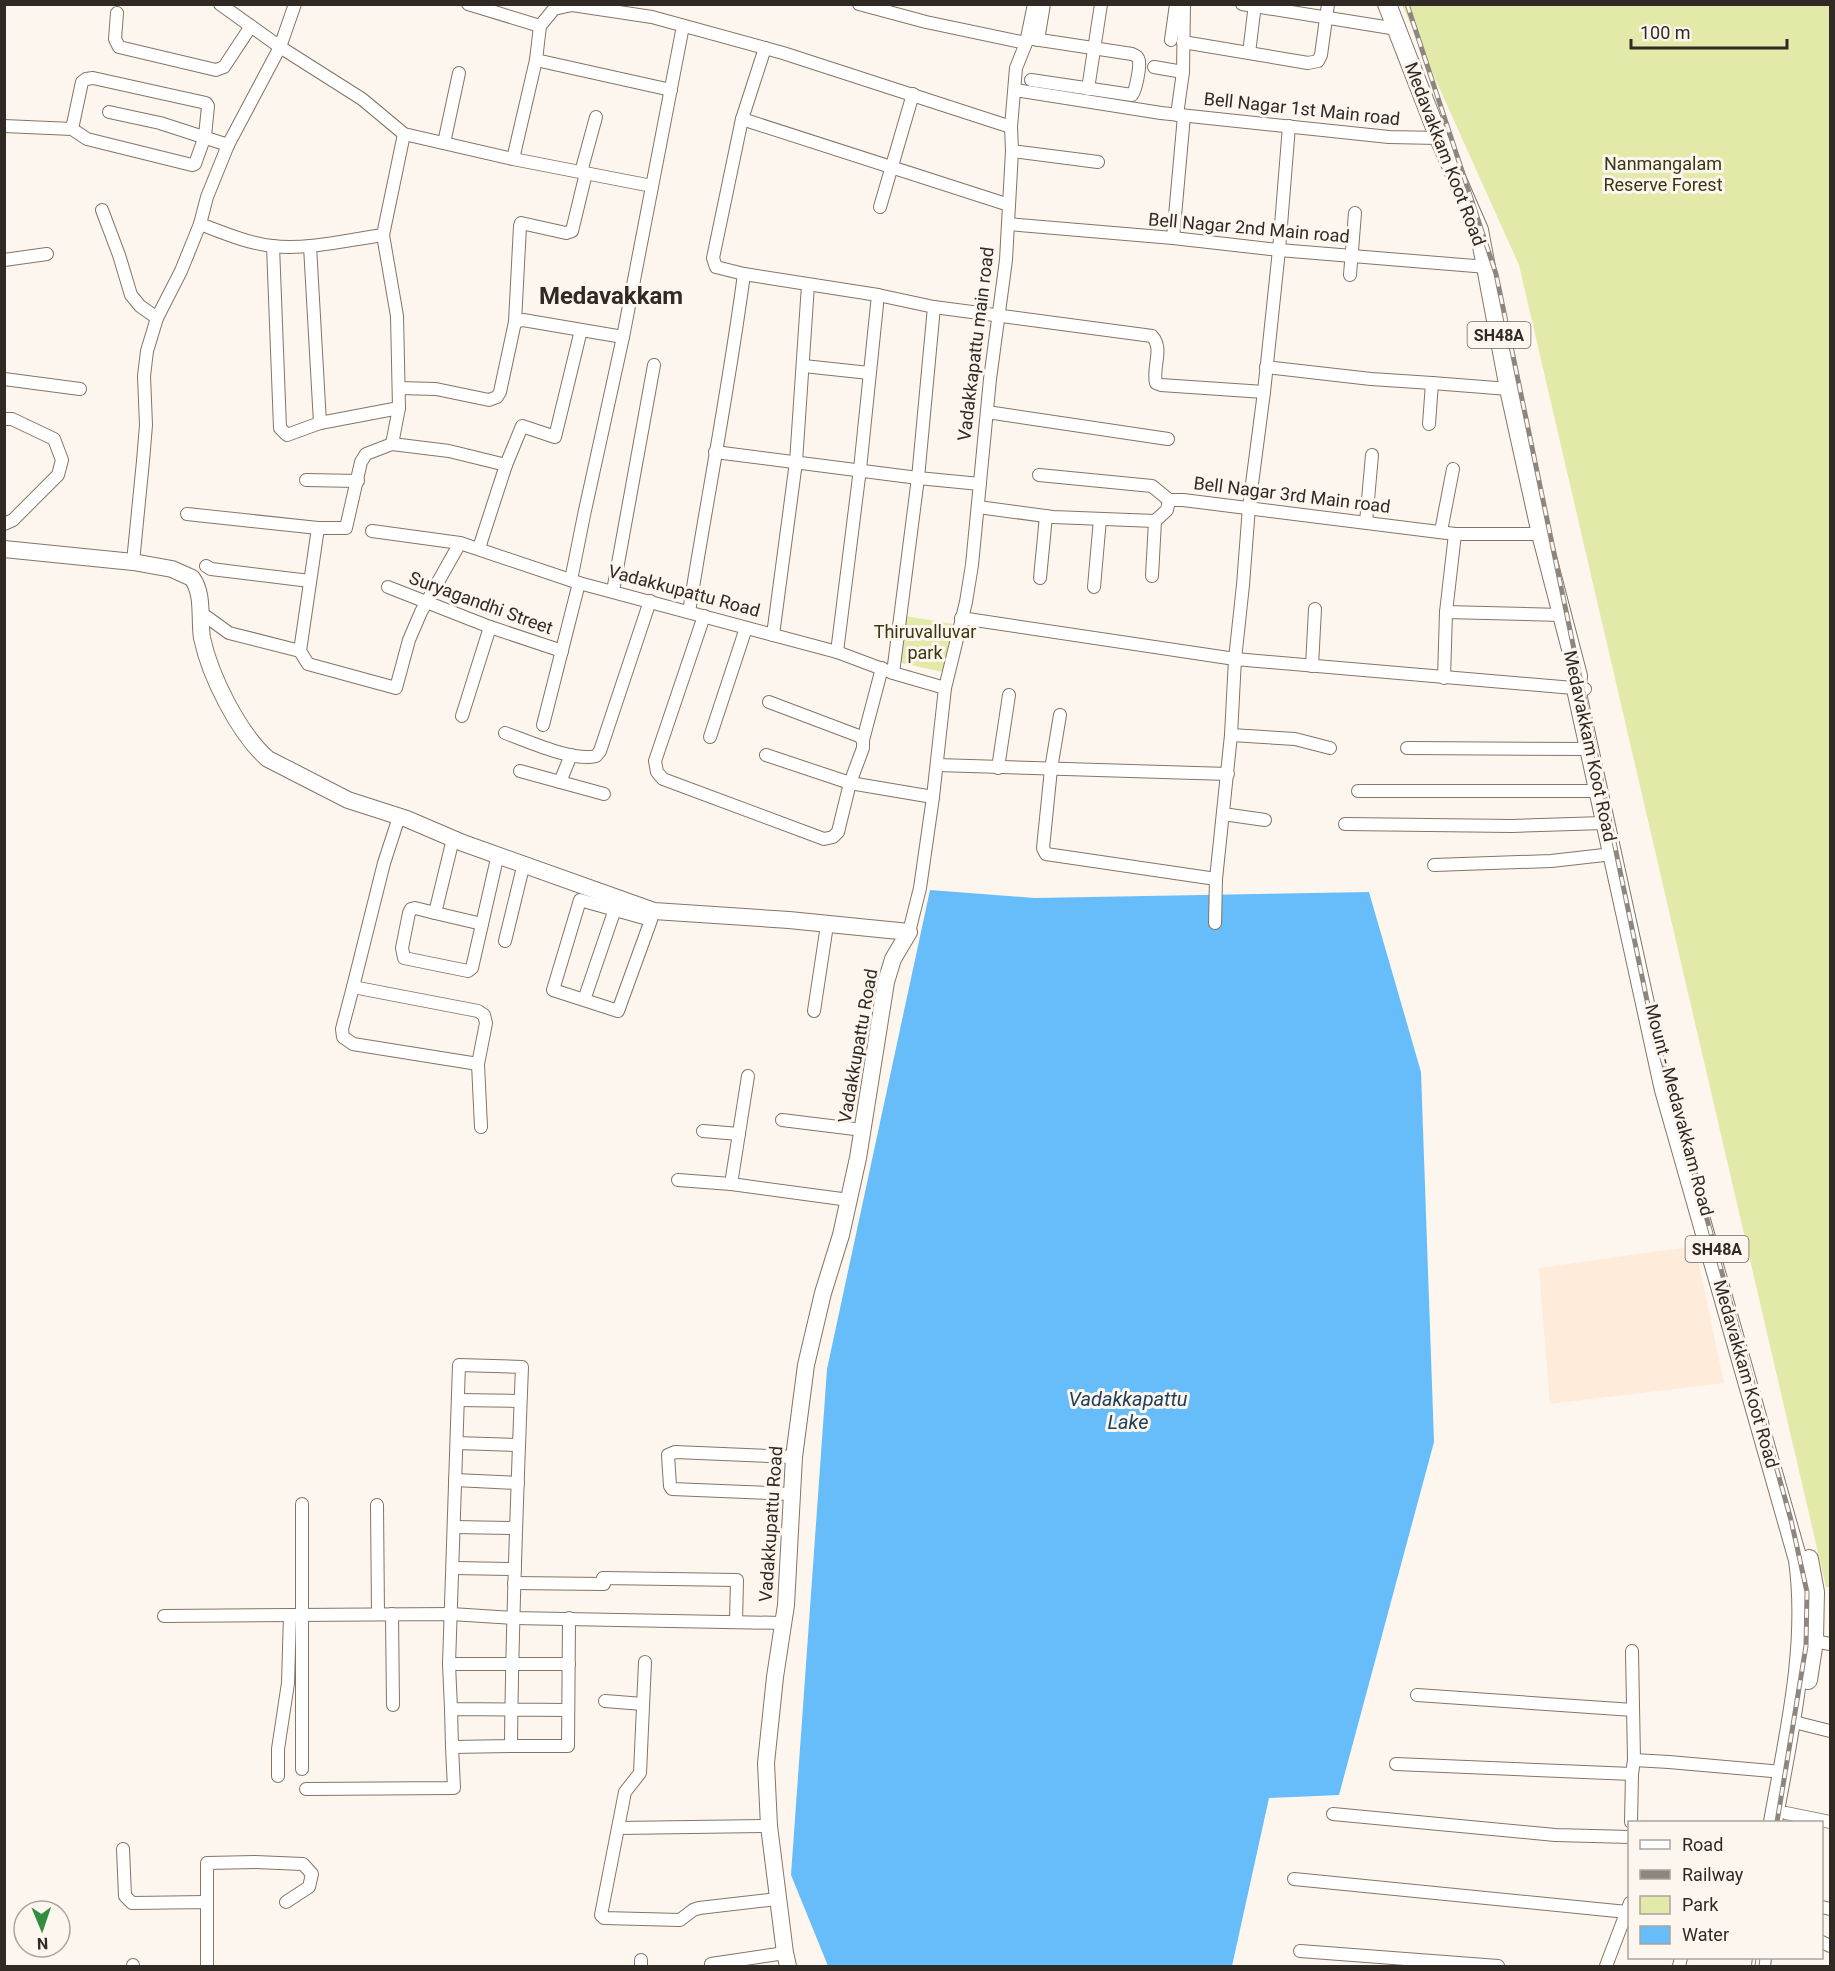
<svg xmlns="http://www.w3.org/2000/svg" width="1835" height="1971" font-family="Roboto,sans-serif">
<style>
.built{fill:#feebd9}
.green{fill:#e3e9a8}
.water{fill:#67bdfa}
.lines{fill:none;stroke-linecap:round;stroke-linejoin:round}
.street-casing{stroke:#847565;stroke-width:14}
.secondary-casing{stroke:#847565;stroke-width:18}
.primary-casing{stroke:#847565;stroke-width:20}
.street{stroke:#fff;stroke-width:12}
.secondary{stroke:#fff;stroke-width:16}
.primary{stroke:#fff;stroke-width:18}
.rail-casing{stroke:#8d867f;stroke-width:5}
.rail{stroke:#fdf6ef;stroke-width:3;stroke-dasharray:9;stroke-linecap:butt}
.labels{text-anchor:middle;stroke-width:6;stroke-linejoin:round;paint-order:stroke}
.shield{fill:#fdf6ef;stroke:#6e6761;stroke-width:1.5}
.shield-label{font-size:16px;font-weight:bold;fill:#312a24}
.street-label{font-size:18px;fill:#312a24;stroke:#fdf6ef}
.park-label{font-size:18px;fill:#36380f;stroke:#fdf6ef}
.water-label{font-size:20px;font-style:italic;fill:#1d415a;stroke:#fdf6ef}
.district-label{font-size:24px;font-weight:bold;fill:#312a24;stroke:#fdf6ef}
</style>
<rect width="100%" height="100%" fill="#fdf6ef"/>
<polygon class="built" points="1695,1246 1724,1383 1550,1404 1539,1268"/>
<g class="green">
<polygon points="1402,5 1830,5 1830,1587 1826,1587 1519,265"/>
<polygon points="905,616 953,624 943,672 901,663"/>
</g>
<polygon class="water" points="930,890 1035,898 1369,892 1421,1072 1434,1442 1339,1795 1269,1798 1232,1966 828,1966 791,1875 827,1369"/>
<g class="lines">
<defs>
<g id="street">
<polyline points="220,4 280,47 362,99 404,134 513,159 652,186"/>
<polyline points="468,4 540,26"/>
<polyline points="859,4 926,22 1026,43"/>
<polyline points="1242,4 1397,29"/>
<polyline points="117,13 115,39 119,47 216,70 224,67 251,26"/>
<path d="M 1027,38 L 1132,54 C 1136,56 1138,56 1139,61 C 1140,68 1136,90 1132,95 L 1031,80"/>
<polyline points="1038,40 1044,4"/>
<polyline points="1171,40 1176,4"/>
<polyline points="1183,42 1308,63 1318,61 1321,55 1328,4"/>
<path d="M 765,48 L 742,119 L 713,258 L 716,267 L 744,274 L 878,295 L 934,307 L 1152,336 C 1164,349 1152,367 1156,383 L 1161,385 L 1264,392"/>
<polyline points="1249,53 1255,4"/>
<polyline points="536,60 671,90"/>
<polyline points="1154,67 1183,72"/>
<polyline points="1088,89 1101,4"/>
<polyline points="1015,90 1161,113 1389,137 1439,138"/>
<polyline points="109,112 160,123 228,145"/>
<polyline points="1177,115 1183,72 1184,4"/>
<polyline points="742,119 1009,205"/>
<polyline points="4,126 72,129 87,139 192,165 195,164 205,136 208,106 206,103 93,78 86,79 82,82 72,129"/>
<polyline points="444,143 459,73"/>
<polyline points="1012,151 1098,162"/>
<polyline points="513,159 536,60 540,26 554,9 572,5 652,17 783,53 1011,127"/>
<polyline points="581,172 596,117"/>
<polyline points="880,207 913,94"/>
<polyline points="102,210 119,255 131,295 140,306 157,318"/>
<path d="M 200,224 C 224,233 247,243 272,246 C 308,250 347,240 383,235 L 404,134"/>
<polyline points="1008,224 1173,238 1279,250 1487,267"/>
<polyline points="383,235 397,316 399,408 392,444"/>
<polyline points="1173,238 1184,116"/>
<polyline points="273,246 280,428 287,435 320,423 399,408"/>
<polyline points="310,246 320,423"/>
<polyline points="4,260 47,254"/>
<polyline points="1350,275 1355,213"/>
<polyline points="934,307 918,478 980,484"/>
<polyline points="515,322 520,226 521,223 566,233 572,231 586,173"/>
<polyline points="804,366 869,373"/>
<polyline points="1266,367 1371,379 1432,383 1429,424"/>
<polyline points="4,379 80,389"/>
<polyline points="1432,383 1509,389"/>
<polyline points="399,388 436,389 489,400 497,397 500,392 515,322 523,320 623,337"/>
<polyline points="987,412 1168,439"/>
<polyline points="4,419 12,419 54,439 62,460 58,475 13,520 4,524"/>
<polyline points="715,452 918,478 893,673"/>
<polyline points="1039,475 1152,486 1169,500"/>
<polyline points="306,480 358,481"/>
<polyline points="978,507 1053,517 1155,521 1167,510 1169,500 1183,500 1455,534 1541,534"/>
<polyline points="187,514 318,528 346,528 361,462 366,454 392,444 449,451 506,465"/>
<polyline points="1366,522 1372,455"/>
<polyline points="318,528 300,651 308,664 396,688 409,640 421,612 460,543"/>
<polyline points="372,531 460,543 579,583 837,652 893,673 945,688"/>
<polyline points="1441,531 1453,469"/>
<polyline points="1455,534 1446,612 1562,615"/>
<polyline points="479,548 506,465 522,426 555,437 581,330"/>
<polyline points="133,562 143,461 146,425 144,376 147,351 157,318 181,271 200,224 207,197 228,145 280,47 295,4"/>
<polyline points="206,566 211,569 310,581"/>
<polyline points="1152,576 1155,521"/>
<polyline points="1040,578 1046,516"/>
<polyline points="571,580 584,515 623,337 683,26"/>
<polyline points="388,587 490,627 562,651"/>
<polyline points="1094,587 1100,519"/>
<polyline points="613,591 654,365"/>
<polyline points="200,612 229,633 300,651"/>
<path d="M 689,612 C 707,499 729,387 744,274"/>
<polyline points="704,616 655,761 657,772 663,779 824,839 833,837 838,832 850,783 863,748 863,740 859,736 769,702"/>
<polyline points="961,618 1235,659 1243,585 1249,507 1264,392 1279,250 1289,126"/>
<polyline points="773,635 796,462 808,285"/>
<polyline points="837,652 860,469 878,295"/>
<polyline points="1312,666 1315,609"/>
<polyline points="1444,678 1446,612"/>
<polyline points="1060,715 1051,769 1043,848 1046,854 1216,879"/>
<polyline points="462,716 490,627"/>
<polyline points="543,725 579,583"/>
<path d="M 505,733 C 528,741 573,762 596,756 L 600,751 L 650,601"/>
<polyline points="1231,735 1295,739 1330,748"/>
<polyline points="710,737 746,628"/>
<polyline points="863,740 882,668"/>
<polyline points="1407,748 1589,749"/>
<polyline points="766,755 850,783 933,797"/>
<polyline points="937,765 1228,774"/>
<polyline points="998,768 1009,695"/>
<polyline points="520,771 604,794"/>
<polyline points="560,782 571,755"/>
<polyline points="1358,791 1599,791"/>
<polyline points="1223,814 1265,820"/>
<polyline points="399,817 384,863 353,987 478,1011 484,1015 486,1023 478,1064 481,1127"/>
<polyline points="1345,824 1512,826 1604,823"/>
<polyline points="453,839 435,913 415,908 411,909 409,913 402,948 404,958 468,971 472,968 498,854"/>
<polyline points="1434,865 1551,861 1613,854"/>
<polyline points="435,913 482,924"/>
<polyline points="1215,923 1216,879 1231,735 1235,659 1585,689"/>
<polyline points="909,932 920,888 933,797 945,688 966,602 972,565 990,379 1006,260 1012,151 1011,127 1016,68 1026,43 1034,4"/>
<polyline points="505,941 524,863"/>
<polyline points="353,987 342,1029 343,1037 353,1044 478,1064"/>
<polyline points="584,1000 553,990 580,900 651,920 618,1011 584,1000 615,909 620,897"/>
<polyline points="814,1011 827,925"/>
<polyline points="782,1120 863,1130"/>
<polyline points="703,1131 739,1134"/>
<polyline points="678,1180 731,1184 849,1200"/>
<polyline points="731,1184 748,1076"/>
<polyline points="458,1400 520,1401"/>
<polyline points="457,1443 519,1445"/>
<polyline points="455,1480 518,1483"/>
<polyline points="792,1494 672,1489 670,1486 668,1455 675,1452 794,1457"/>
<polyline points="377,1505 378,1614"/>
<polyline points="454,1527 516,1528"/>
<polyline points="453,1568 515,1569"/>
<polyline points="514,1583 604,1584 603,1578 737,1580 736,1622"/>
<polyline points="392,1614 393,1705"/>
<polyline points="164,1616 451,1614 513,1618 783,1623"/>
<polyline points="1814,1641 1830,1644"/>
<polyline points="645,1662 640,1773 625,1792 601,1915 604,1918 680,1920 693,1910 699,1908 777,1899"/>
<polyline points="449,1664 569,1664"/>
<polyline points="1417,1695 1633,1710"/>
<polyline points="605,1701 643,1704"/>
<path d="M 451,1709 L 452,1747 L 511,1746 C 512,1620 517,1494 522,1367 L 459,1365 L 449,1664 L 451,1709 L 568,1710"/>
<polyline points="1790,1721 1830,1731"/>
<polyline points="511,1746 568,1746 569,1618"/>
<polyline points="1634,1760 1669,1762 1782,1772"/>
<polyline points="1396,1764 1632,1774"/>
<polyline points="302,1769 302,1504"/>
<polyline points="278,1776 278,1749 288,1683 290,1615"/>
<polyline points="306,1789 454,1788 452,1747"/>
<polyline points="1786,1813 1830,1822"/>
<polyline points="1333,1814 1555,1835 1630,1837"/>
<polyline points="1631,1822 1632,1774 1634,1760 1632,1651"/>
<polyline points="618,1828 769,1826"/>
<polyline points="123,1849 125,1896 132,1903 207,1902 207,1966"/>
<polyline points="1294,1879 1627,1912"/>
<polyline points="207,1902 207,1863 255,1862 303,1864 312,1874 309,1887 286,1902"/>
<polyline points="1822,1907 1830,1909"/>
<polyline points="1822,1942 1830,1946"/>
<polyline points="1300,1951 1498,1966"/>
<polyline points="711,1964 785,1953"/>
<polyline points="133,1965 133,1966"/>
<polyline points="641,1966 641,1960"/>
<polyline points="1606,1966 1630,1903"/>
<polyline points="1679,1966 1681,1958"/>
</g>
<path id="secondary" d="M 4,549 L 133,562 L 172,569 L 192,578 C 204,594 199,619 202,638 C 210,676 239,734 268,759 L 348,800 L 407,819 L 463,843 L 654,911 L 789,920 L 909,932 L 893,959 L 886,982 L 858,1158 L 841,1235 L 823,1293 L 806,1365 L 794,1457 L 786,1605 L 775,1677 L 766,1763 L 769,1826 L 785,1953 L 788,1966"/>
<g id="primary">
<path d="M 1387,4 L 1439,138 L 1479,230 L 1509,389 L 1541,534 L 1578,676 L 1576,689 L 1664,1090 L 1798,1560 C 1810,1647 1788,1736 1773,1822"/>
<polyline points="1808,1680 1814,1641 1815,1592 1809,1559"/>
<polyline points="1761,1966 1762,1958"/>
</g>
</defs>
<use href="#street" class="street-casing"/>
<use href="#secondary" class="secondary-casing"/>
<use href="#primary" class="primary-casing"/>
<use href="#street" class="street"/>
<use href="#secondary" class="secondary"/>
<use href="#primary" class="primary"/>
<defs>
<g id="rail">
<polyline points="1407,4 1496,274 1650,1015 1791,1520 1807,1592 1806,1646 1777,1822"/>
<polyline points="1757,1966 1758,1958"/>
</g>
</defs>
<use href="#rail" class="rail-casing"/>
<use href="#rail" class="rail"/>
</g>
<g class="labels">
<g class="shield">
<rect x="1467.5" y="322" width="63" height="26" rx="4.5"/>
<rect x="1685.5" y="1236" width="63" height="26" rx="4.5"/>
</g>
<g class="shield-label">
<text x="1499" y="341">SH48A</text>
<text x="1717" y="1255">SH48A</text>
</g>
<g class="street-label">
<text transform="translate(1302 109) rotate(6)" y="6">Bell Nagar 1st Main road</text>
<text transform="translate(1445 154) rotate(69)" y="6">Medavakkam Koot Road</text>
<text transform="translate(1249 228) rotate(5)" y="6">Bell Nagar 2nd Main road</text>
<text transform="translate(976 344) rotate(-83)" y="6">Vadakkapattu main road</text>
<text transform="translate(1292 495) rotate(7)" y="6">Bell Nagar 3rd Main road</text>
<text transform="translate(684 591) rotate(15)" y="6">Vadakkupattu Road</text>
<text transform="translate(481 603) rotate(20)" y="6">Suryagandhi Street</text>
<text transform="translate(1590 746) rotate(78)" y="6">Medavakkam Koot Road</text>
<text transform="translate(858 1046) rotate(-80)" y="6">Vadakkupattu Road</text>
<text transform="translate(1679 1110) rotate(75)" y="6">Mount - Medavakkam Road</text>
<text transform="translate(1746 1374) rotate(74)" y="6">Medavakkam Koot Road</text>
<text transform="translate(771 1524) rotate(-86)" y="6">Vadakkupattu Road</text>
</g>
<g class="park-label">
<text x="1663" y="170">Nanmangalam<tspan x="1663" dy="21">Reserve Forest</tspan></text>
<text x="925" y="638">Thiruvalluvar<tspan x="925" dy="21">park</tspan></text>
</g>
<g class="water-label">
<text x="1128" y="1406">Vadakkapattu<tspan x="1128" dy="23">Lake</tspan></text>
</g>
<g class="district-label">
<text x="611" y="304">Medavakkam</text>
</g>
</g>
<rect width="1835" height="1971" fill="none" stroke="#312a24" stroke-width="12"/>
<rect x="1628" y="1821" width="195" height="138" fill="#fdf6ef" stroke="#aba49e" stroke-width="1.5"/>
<rect x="1640" y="1840" width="30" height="9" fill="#ffffff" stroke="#aba49e" stroke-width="1.5"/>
<text x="1682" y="1851" font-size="18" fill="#312a24">Road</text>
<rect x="1640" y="1870" width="30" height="9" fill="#8d867f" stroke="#aba49e" stroke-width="1.5"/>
<text x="1682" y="1881" font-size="18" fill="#312a24">Railway</text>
<rect x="1640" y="1896" width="30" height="18" fill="#e3e9a8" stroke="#aba49e" stroke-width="1.5"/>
<text x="1682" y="1911" font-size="18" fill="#312a24">Park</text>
<rect x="1640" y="1926" width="30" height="18" fill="#67bdfa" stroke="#aba49e" stroke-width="1.5"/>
<text x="1682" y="1941" font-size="18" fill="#312a24">Water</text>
<g transform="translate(42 1929) rotate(178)"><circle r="28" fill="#fdf6ef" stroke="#aba49e" stroke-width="1.5"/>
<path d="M0-4.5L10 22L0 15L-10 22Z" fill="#348d3e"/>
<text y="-9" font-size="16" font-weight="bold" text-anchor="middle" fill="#312a24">N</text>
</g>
<path d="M1631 39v9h156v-9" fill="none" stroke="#312a24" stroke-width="3"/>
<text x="1640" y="39" font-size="18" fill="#312a24" stroke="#fdf6ef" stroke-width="4.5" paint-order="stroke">100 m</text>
</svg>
